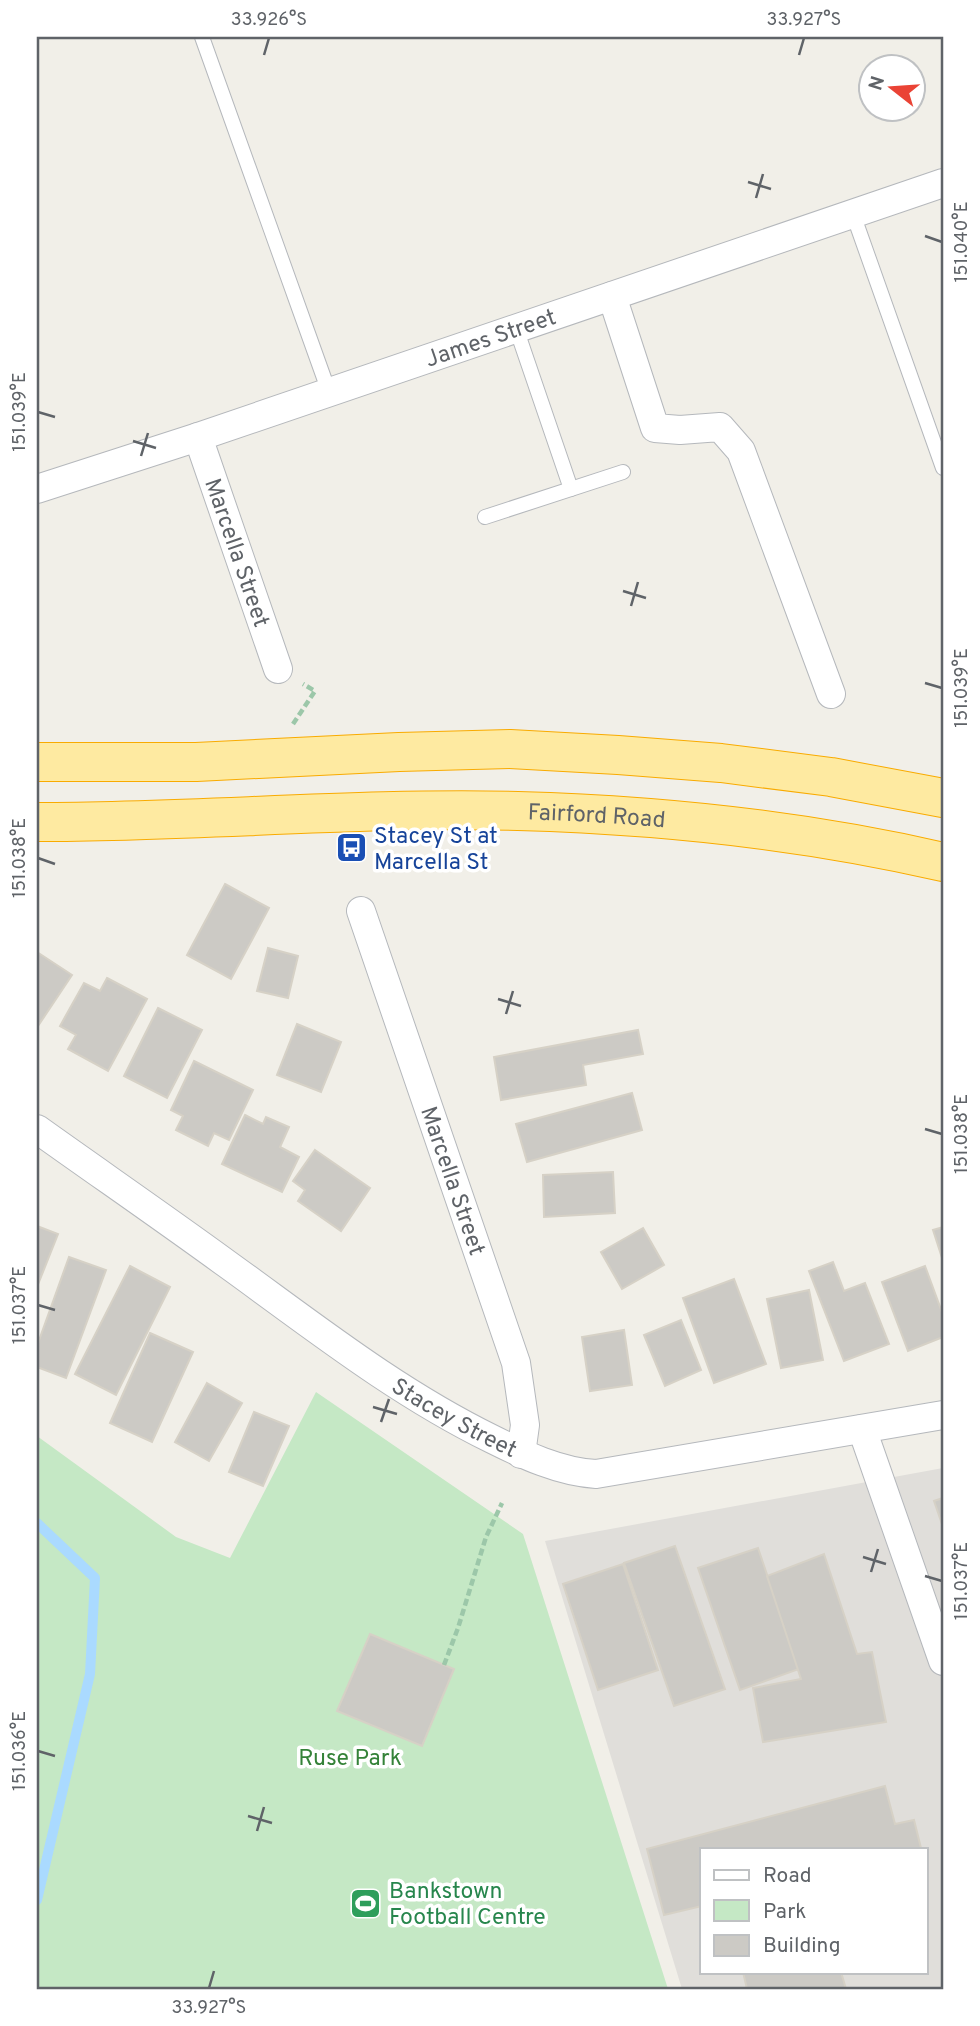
<svg xmlns="http://www.w3.org/2000/svg" width="980" height="2026" font-family="Overpass,sans-serif">
<style>
.industrial{fill:#e0deda;fill-rule:evenodd}
.green{fill:#c5e8c5}
.lines{fill:none;stroke-linecap:round;stroke-linejoin:round}
.stream{stroke:#aadaff;stroke-width:10}
.building{fill:#cccac5;stroke:#d6d1c6;stroke-width:2}
.service-casing{stroke:#b5b8bc;stroke-width:16}
.minor-casing{stroke:#b5b8bc;stroke-width:30}
.trunk-casing{stroke:#f9ab00;stroke-width:40}
.path{stroke:#9cc7a9;stroke-width:4.5;stroke-dasharray:7 3.5;stroke-linecap:butt}
.service{stroke:#fff;stroke-width:14}
.minor{stroke:#fff;stroke-width:28}
.trunk{stroke:#feeaa1;stroke-width:38}
.ticks{fill:none;stroke:#5f6368;stroke-width:2.5}
.labels{text-anchor:middle;stroke-width:7;stroke-linejoin:round;paint-order:stroke}
.street-label{font-size:23px;fill:#5f6368;stroke:#fff}
.transit-label{font-size:23px;fill:#164399;stroke:#fff;text-anchor:start}
.park-label{font-size:23px;fill:#348238;stroke:#fff}
.leisure-label{font-size:23px;fill:#27864d;stroke:#fff;text-anchor:start}
.neatline{fill:none;stroke:#5f6368;stroke-width:2.5}
.ticks-label{font-size:18px;text-anchor:middle;fill:#5f6368}
</style>
<rect width="100%" height="100%" fill="#f1efe8"/>
<path class="industrial" d="M 943,1468 L 943,1989 L 682,1989 L 545,1541 ZM 702,1849 L 926,1849 L 926,1972 L 702,1972 Z"/>
<polygon class="green" points="316,1392 523,1534 668,1989 37,1989 37,1436 176,1537 230,1558"/>
<g class="lines">
<polyline class="stream" points="37,1523 95,1578 90,1674 37,1900"/>
</g>
<g class="building">
<polygon points="225,884 269,908 231,979 187,955"/>
<polygon points="268,948 298,956 288,998 257,991"/>
<polygon points="37,952 72,975 38,1026 37,1026"/>
<polygon points="107,978 147,999 108,1071 68,1049 76,1035 60,1026 84,983 100,991"/>
<polygon points="158,1008 202,1030 167,1098 124,1076"/>
<polygon points="297,1024 341,1042 321,1092 277,1075"/>
<polygon points="638,1030 643,1054 583,1065 586,1085 501,1100 494,1057"/>
<polygon points="194,1061 253,1090 229,1140 214,1133 208,1146 176,1130 183,1116 171,1110"/>
<polygon points="632,1093 642,1130 527,1162 516,1124"/>
<polygon points="245,1115 263,1124 266,1117 289,1127 280,1147 299,1157 282,1192 222,1164"/>
<polygon points="315,1150 370,1188 341,1231 298,1201 305,1190 293,1181"/>
<polygon points="613,1172 615,1213 544,1217 543,1175"/>
<polygon points="37,1226 58,1234 37,1287"/>
<polygon points="943,1227 943,1261 933,1230"/>
<polygon points="643,1228 664,1265 622,1289 601,1252"/>
<polygon points="69,1257 106,1270 66,1378 37,1367 37,1346"/>
<polygon points="833,1262 844,1291 865,1283 889,1344 844,1361 809,1271"/>
<polygon points="130,1266 170,1287 116,1395 75,1374"/>
<polygon points="925,1266 943,1315 943,1337 908,1351 882,1282"/>
<polygon points="734,1279 766,1364 714,1383 683,1298"/>
<polygon points="809,1290 823,1360 781,1368 767,1299"/>
<polygon points="681,1320 701,1370 665,1386 644,1335"/>
<polygon points="624,1330 632,1385 590,1391 582,1337"/>
<polygon points="150,1333 193,1352 152,1442 110,1423"/>
<polygon points="207,1383 242,1403 209,1461 175,1442"/>
<polygon points="254,1412 289,1426 263,1486 229,1472"/>
<polygon points="943,1498 943,1527 934,1501"/>
<polygon points="675,1546 725,1689 674,1706 624,1563"/>
<polygon points="758,1548 799,1669 740,1690 698,1568"/>
<polygon points="824,1554 857,1654 872,1652 886,1722 763,1742 753,1688 801,1679 767,1576"/>
<polygon points="623,1564 658,1670 598,1690 563,1584"/>
<polygon points="370,1634 454,1669 422,1746 337,1711"/>
<polygon points="885,1786 895,1824 914,1820 921,1848 702,1849 702,1906 664,1915 647,1849"/>
<polygon points="743,1972 841,1972 846,1989 747,1989"/>
</g>
<g class="lines">
<defs>
<g id="service">
<polyline points="202,37 329,392"/>
<polyline points="853,214 943,468"/>
<polyline points="516,328 571,489"/>
<polyline points="485,517 623,472"/>
</g>
<g id="minor">
<polyline points="612,296 655,428 680,430 720,427 741,451 831,694"/>
<path id="s1" d="M 198,437 L 278,669"/>
<path id="s2" d="M 37,489 L 198,437 L 943,183"/>
<path id="s3" d="M 361,911 L 516,1363 L 525,1425 L 521,1454"/>
<path id="s4" d="M 37,1129 C 100,1174 164,1218 227,1264 C 313,1326 396,1392 492,1439 C 524,1455 560,1472 596,1474 L 943,1415"/>
<polyline points="862,1429 943,1661"/>
</g>
<g id="trunk">
<polyline points="37,762 196,762 399,752 510,749 618,755 721,763 831,777 943,798"/>
<path id="s5" d="M 37,822 C 197,822 358,807 518,811 C 661,815 804,830 943,862"/>
</g>
</defs>
<use href="#service" class="service-casing"/>
<use href="#minor" class="minor-casing"/>
<use href="#trunk" class="trunk-casing"/>
<g class="path">
<polyline points="293,724 315,691 303,684"/>
<polyline points="444,1665 458,1628 486,1537 502,1503"/>
</g>
<use href="#service" class="service"/>
<use href="#minor" class="minor"/>
<use href="#trunk" class="trunk"/>
</g>
<path class="ticks" d="M 264,55 L 269,38M 799,55 L 804,38M 748,182 L 771,189M 756,198 L 763,174M 925,236 L 942,242M 38,412 L 55,417M 133,441 L 156,448M 141,456 L 148,433M 623,591 L 646,598M 631,606 L 638,582M 925,683 L 942,688M 38,858 L 55,864M 498,999 L 521,1006M 506,1014 L 513,991M 925,1129 L 942,1134M 38,1305 L 55,1310M 373,1407 L 397,1414M 381,1422 L 389,1399M 863,1557 L 886,1564M 871,1572 L 878,1549M 925,1576 L 942,1581M 38,1751 L 55,1756M 248,1816 L 272,1823M 257,1831 L 264,1807M 209,1988 L 214,1971"/>
<defs>
<symbol id="bus-square" viewBox="-11 -11 22 22"><rect x="-9" y="-9" width="18" height="18" rx="4" fill="#1a4fb4" stroke="#fff"/><path d="M-5-6H5V4H4V6H2V4H-2V6H-4V4H-5ZM-3.5-4V0h7V-4ZM-3.5 1.2v1.5H-2V1.2ZM2 1.2v1.5H3.5V1.2Z" fill="#fff"/></symbol>
<symbol id="stadium-square" viewBox="-11 -11 22 22"><rect x="-9" y="-9" width="18" height="18" rx="4" fill="#2e9e5b" stroke="#fff"/><path d="M0-5a6.5 5 0 1 0 0 10a6.5 5 0 1 0 0-10ZM-3.5-1.8h7v3.6h-7Z" fill="#fff"/></symbol>
</defs>
<g fill-rule="evenodd">
<use href="#bus-square" x="334" y="830" width="35" height="35"/>
<use href="#stadium-square" x="348" y="1886" width="35" height="35"/>
</g>
<g class="labels">
<g class="street-label">
<text dy="8" stroke="none"><textPath href="#s2" startOffset="478">James Street</textPath></text>
<text dy="8" stroke="none"><textPath href="#s1" startOffset="122">Marcella Street</textPath></text>
<text dy="8" stroke="none"><textPath href="#s5" startOffset="560">Fairford Road</textPath></text>
<text dy="8" stroke="none"><textPath href="#s3" startOffset="285">Marcella Street</textPath></text>
<text dy="8" stroke="none"><textPath href="#s4" startOffset="508">Stacey Street</textPath></text>
</g>
<g class="transit-label">
<text x="374" y="843">Stacey St at<tspan x="374" dy="26">Marcella St</tspan></text>
</g>
<g class="park-label">
<text x="350" y="1765">Ruse Park</text>
</g>
<g class="leisure-label">
<text x="389" y="1898">Bankstown<tspan x="389" dy="26">Football Centre</tspan></text>
</g>
</g>
<rect width="980" height="2026" fill="none" stroke="#ffffff" stroke-width="77"/>
<rect x="700" y="1848" width="228" height="126" fill="#ffffff" stroke="#bfc1c3" stroke-width="2"/>
<rect x="714" y="1870" width="35" height="10" fill="#ffffff" stroke="#bfc1c3" stroke-width="2"/>
<text x="763" y="1882" font-size="21" fill="#5f6368">Road</text>
<rect x="714" y="1900" width="35" height="21" fill="#c5e8c5" stroke="#bfc1c3" stroke-width="2"/>
<text x="763" y="1918" font-size="21" fill="#5f6368">Park</text>
<rect x="714" y="1935" width="35" height="21" fill="#cccac5" stroke="#bfc1c3" stroke-width="2"/>
<text x="763" y="1952" font-size="21" fill="#5f6368">Building</text>
<g transform="translate(892 88) rotate(287)"><circle r="33" fill="#ffffff" stroke="#bfc1c3" stroke-width="2"/>
<path d="M0-5L12 26L0 18L-12 26Z" fill="#ea4335"/>
<text y="-10" font-size="19" font-weight="bold" text-anchor="middle" fill="#5f6368">N</text>
</g>
<rect x="38" y="38" width="904" height="1950" class="neatline"/>
<g class="ticks-label">
<text x="269" y="25">33.926°S</text>
<text x="804" y="25">33.927°S</text>
<text transform="translate(961 242) rotate(-90)" y="6">151.040°E</text>
<text transform="translate(19 412) rotate(-90)" y="6">151.039°E</text>
<text transform="translate(961 688) rotate(-90)" y="6">151.039°E</text>
<text transform="translate(19 858) rotate(-90)" y="6">151.038°E</text>
<text transform="translate(961 1134) rotate(-90)" y="6">151.038°E</text>
<text transform="translate(19 1305) rotate(-90)" y="6">151.037°E</text>
<text transform="translate(961 1581) rotate(-90)" y="6">151.037°E</text>
<text transform="translate(19 1751) rotate(-90)" y="6">151.036°E</text>
<text x="209" y="2013">33.927°S</text>
</g>
</svg>
